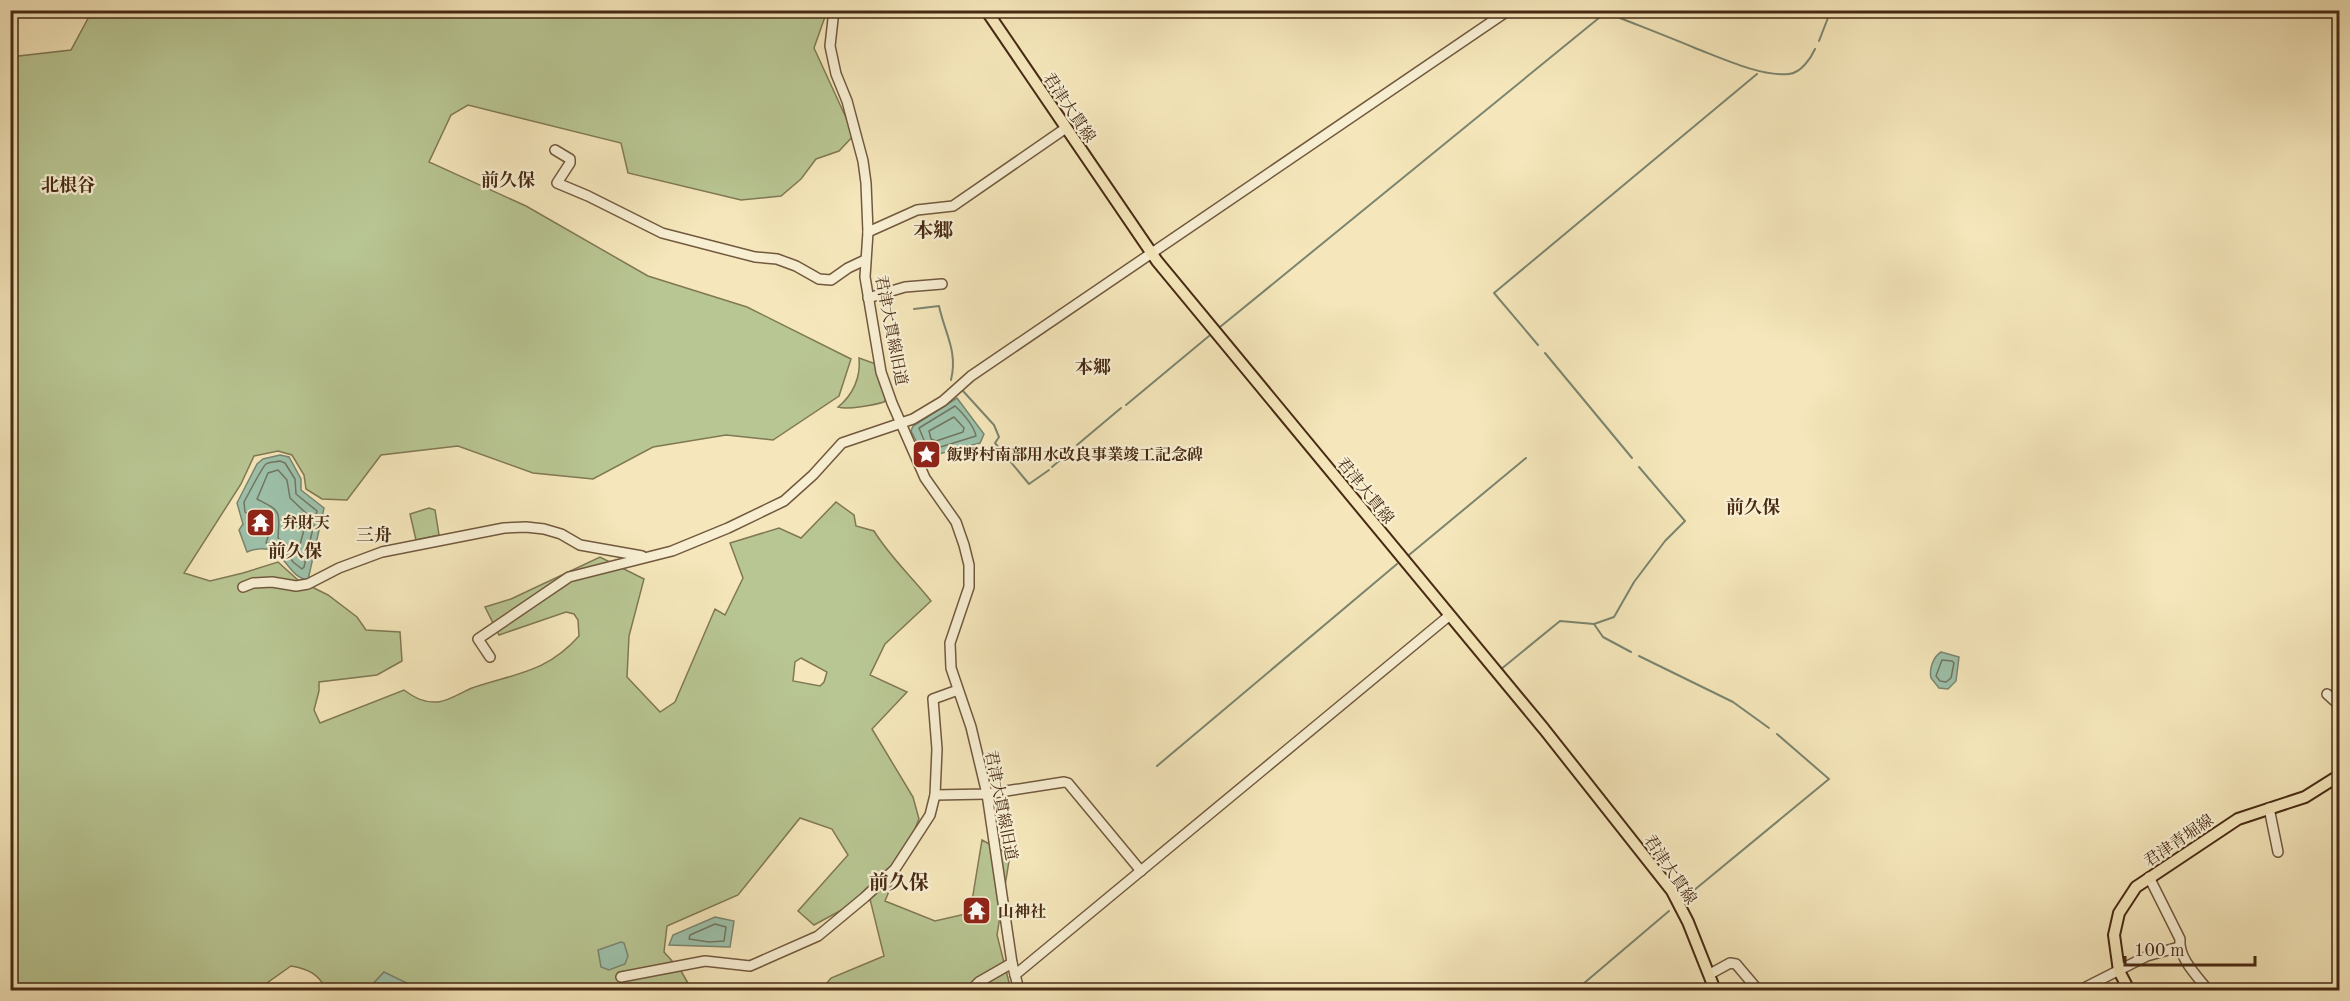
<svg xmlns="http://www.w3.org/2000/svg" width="2350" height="1001" font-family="'Old Standard TT','Noto Serif JP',serif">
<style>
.green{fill:#b8c693;stroke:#807854;stroke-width:1.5;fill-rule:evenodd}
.water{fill:#9dc1ab;stroke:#7b856f;stroke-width:1.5;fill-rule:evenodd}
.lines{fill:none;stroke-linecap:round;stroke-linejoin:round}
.shore{stroke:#727660;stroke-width:1.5}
.stream{stroke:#7b856f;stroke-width:2}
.minor-casing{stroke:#72593e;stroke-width:12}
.major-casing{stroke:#472a14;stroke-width:14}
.minor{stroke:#f8efd3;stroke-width:9}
.major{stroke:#f5e7bb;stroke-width:10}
.labels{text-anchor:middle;stroke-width:4.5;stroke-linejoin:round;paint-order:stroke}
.street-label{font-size:16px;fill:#472a14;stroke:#f8efd3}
.poi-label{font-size:16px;font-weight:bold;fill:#472a14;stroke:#f8efd3;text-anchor:start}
.neighbourhood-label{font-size:18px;font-weight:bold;fill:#472a14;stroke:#f8efd3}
.quarter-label{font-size:20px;font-weight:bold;fill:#472a14;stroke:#f8efd3}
</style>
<rect width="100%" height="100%" fill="#f5e7bb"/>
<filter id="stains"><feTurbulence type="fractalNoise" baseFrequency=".00333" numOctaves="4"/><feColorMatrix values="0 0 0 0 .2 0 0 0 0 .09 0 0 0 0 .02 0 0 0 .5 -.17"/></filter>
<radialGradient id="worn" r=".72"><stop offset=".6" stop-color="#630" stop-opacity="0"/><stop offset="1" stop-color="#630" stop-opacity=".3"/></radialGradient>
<g class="green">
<path d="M 92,11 L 827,11 L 814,48 L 854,135 L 839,151 L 816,159 L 801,179 L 781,196 L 741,200 L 628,173 L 621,143 L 468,105 L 451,115 L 429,162 L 526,206 L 648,276 L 747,307 L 851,359 L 839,396 L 773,440 L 726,435 L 653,447 L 593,479 L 533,473 L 458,446 L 381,455 L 347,500 L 322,499 L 306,489 L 304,475 L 292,455 L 278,451 L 254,456 L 241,484 L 184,573 L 210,581 L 243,573 L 278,562 L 298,580 L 328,595 L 357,617 L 366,630 L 400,632 L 402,661 L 377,675 L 319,682 L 319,691 L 314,710 L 320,723 L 404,690 C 415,698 424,703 438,702 C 449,701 462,692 472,688 C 516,673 546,673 579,636 L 578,620 L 574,614 L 566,612 L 499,635 L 485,607 L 511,599 L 600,557 L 644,579 L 629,636 L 627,677 L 660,712 L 675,702 L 715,609 L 725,615 L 743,578 L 730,543 L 779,528 L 801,538 L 836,502 L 854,515 L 856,526 L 874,531 C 890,557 912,577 931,601 L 885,644 L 870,675 L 907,692 L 872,729 L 913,797 L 919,819 L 885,901 L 935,921 L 970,913 L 982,840 L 1010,855 L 997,935 L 1011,990 L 821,990 L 831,978 L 884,956 L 869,895 L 814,925 L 798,911 L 848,855 L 832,829 L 800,818 L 738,895 L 667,926 L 664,952 L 681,971 L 692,990 L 418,990 L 415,987 L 405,990 L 327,990 C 318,974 309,969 291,966 L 267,983 L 270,990 L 11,990 L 10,57 L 71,50 ZM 801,658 L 827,672 L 824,682 L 820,686 L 793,681 L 795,662 Z"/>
<path d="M 859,358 L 876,364 L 886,399 L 884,402 C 874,405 848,410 838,407 C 853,395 861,377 859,358 Z"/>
<polygon points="429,508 435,510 439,535 416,540 410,514"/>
</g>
<g class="water">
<polygon points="957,398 984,434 980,443 931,456 929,456 926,451 922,452 911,431 913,426"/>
<path d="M 280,455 L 289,457 L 301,479 L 301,490 L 324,508 L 308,580 C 284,577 285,537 247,552 L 239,530 L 243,524 L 237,503 L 257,464 L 263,459 ZM 260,515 L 265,519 L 265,531 L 262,536 L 257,534 L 254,518 Z"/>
<path d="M 1941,652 L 1959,657 L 1956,681 L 1948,689 L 1939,688 L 1931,678 C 1929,669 1933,657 1941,652 Z"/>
<polygon points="715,917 734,921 730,947 669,945 673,935"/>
<polygon points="621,942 624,943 628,956 625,964 609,970 601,967 598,950"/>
<polygon points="384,972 413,986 410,990 367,990"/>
</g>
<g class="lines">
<g class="shore">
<path d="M 955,406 C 963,413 974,426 976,436 L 934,449 L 926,445 L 919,428 Z"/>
<polygon points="954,417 964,428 963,432 936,441 931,439 929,431"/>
<path d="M 280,461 L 285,463 L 295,479 L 296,494 L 317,511 L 304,567 L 302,569 L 293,562 L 286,551 L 266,543 C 270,531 278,514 260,509 L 248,514 L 245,512 L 244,502 C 247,497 262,467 266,464 C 269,462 276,462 280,461 Z"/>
<path d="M 278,470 L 287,480 L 290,498 L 308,515 L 298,552 L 278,538 C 280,509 280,511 257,499 L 268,473 Z"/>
<polygon points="1942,660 1952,661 1954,663 1951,678 1946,682 1940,681 1936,676"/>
<polygon points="715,924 726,927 724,941 709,942 689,939 690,935"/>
</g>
<g class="stream">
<path d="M 1600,10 C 1632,23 1664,35 1695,48 C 1721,58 1762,77 1789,74 C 1801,73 1811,58 1815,49"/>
<polyline points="1819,41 1831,10"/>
<path d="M 914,309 L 939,306 C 945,334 958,351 951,380"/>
<polyline points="1220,327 1605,13"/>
<polyline points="1538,345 1494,293 1757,74"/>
<polyline points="1545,353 1632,458"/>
<polyline points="963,391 994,425 999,437 995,443 1029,484 1049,470"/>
<polyline points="1126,405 1209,336"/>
<polyline points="1077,445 1121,408"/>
<polyline points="1052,467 1073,449"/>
<polyline points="1409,555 1526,458"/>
<polyline points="1631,652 1603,637 1594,624 1614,617 1634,582 1665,541 1685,521 1639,467"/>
<polyline points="1639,656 1733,702 1769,728"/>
<polyline points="1500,670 1560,621 1594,624"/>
<polyline points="1157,766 1397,564"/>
<polyline points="1687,896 1829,779 1777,734"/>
<polyline points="1576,990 1669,911"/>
</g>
<defs>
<g id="minor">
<polyline points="834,10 830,46 836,74 847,101 863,161 866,183 868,232 865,277 881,372 892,403 925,478 956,522 964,545 969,565 969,587 950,643 951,668 971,727 987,794 1012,963 1019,990"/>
<polyline points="555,150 570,159 570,163 557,183 588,196 662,233 755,257 777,259 796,266 819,279 831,280 848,268 865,260"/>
<polyline points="868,232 917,210 953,206 1066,128"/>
<polyline points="868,298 905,287 942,284"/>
<polyline points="243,587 253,583 272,582 296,586 308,584 339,568 382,552 504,528 526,527 544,529 561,534 580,545 642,556"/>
<polyline points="490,657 478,639 569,577 672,551 728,528 784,501 813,475 842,443 913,419 943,401 971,376 1509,10"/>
<polyline points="2327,694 2340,706"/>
<polyline points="935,795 987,794 1064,782 1068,783 1141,871"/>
<polyline points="2269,808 2278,852"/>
<path d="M 2149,877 L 2180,939 C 2178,958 2197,976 2208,990"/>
<polyline points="1710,974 1730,963 1736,964 1758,990"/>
<polyline points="1015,975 1450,615"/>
<polyline points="621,977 705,961 750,966 818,936 865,897 895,869 930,815 935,795 937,749 933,699 958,690"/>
<polyline points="971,990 979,982 1012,963"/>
<polyline points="2080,990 2147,956 2179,947"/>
</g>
<g id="major">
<polyline points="986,10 1157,261 1544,729 1672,891 1688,922 1715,990"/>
<polyline points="2129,990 2119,971 2114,935 2119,913 2136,887 2238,819 2305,797 2340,775"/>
</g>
</defs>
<use href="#minor" class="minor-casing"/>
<use href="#major" class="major-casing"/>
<use href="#minor" class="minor"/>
<use href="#major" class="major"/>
</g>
<defs>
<symbol id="sight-square" viewBox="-11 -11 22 22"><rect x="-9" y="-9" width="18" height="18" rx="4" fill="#8f2418" stroke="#f8efd3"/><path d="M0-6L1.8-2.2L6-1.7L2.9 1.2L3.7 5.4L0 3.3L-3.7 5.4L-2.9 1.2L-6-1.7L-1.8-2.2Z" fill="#fff"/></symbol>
<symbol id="temple-square" viewBox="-11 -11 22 22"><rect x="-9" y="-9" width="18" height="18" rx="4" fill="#8f2418" stroke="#f8efd3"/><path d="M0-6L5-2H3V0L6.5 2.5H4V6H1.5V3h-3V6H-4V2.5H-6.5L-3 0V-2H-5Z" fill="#fff"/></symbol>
</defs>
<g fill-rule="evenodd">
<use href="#sight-square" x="910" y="438" width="33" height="33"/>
<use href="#temple-square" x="244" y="506" width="33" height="33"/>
<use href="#temple-square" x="960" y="894" width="33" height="33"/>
</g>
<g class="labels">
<g class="street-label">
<text transform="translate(1070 107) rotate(56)" y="6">君津大貫線</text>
<text transform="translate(892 330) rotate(79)" y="6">君津大貫線旧道</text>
<text transform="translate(1366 490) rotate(51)" y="6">君津大貫線</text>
<text transform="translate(1002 805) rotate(79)" y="6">君津大貫線旧道</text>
<text transform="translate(2178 840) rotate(-34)" y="6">君津青堀線</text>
<text transform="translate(1671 869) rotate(56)" y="6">君津大貫線</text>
</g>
<g class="poi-label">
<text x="947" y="460">飯野村南部用水改良事業竣工記念碑</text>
<text x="282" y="528">弁財天</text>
<text x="998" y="917">山神社</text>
</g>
<g class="neighbourhood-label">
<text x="508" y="186">前久保</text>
<text x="68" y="191">北根谷</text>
<text x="1093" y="373">本郷</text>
<text x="1753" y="513">前久保</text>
<text x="374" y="541">三舟</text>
<text x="295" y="557">前久保</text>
</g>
<g class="quarter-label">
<text x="933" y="237">本郷</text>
<text x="899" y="889">前久保</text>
</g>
</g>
<rect width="2350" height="1001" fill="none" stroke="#f5e7bb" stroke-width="36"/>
<rect x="12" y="12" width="2326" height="977" fill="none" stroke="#472a14" stroke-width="3"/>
<rect x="18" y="18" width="2314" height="965" fill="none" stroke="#472a14" stroke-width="1.5"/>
<path d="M2125 956v9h130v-9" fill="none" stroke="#472a14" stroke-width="3"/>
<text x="2134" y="956" font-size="18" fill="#472a14" stroke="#f8efd3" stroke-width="4.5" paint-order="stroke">100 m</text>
<rect width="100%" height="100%" filter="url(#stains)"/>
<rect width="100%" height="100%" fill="url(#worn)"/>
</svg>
